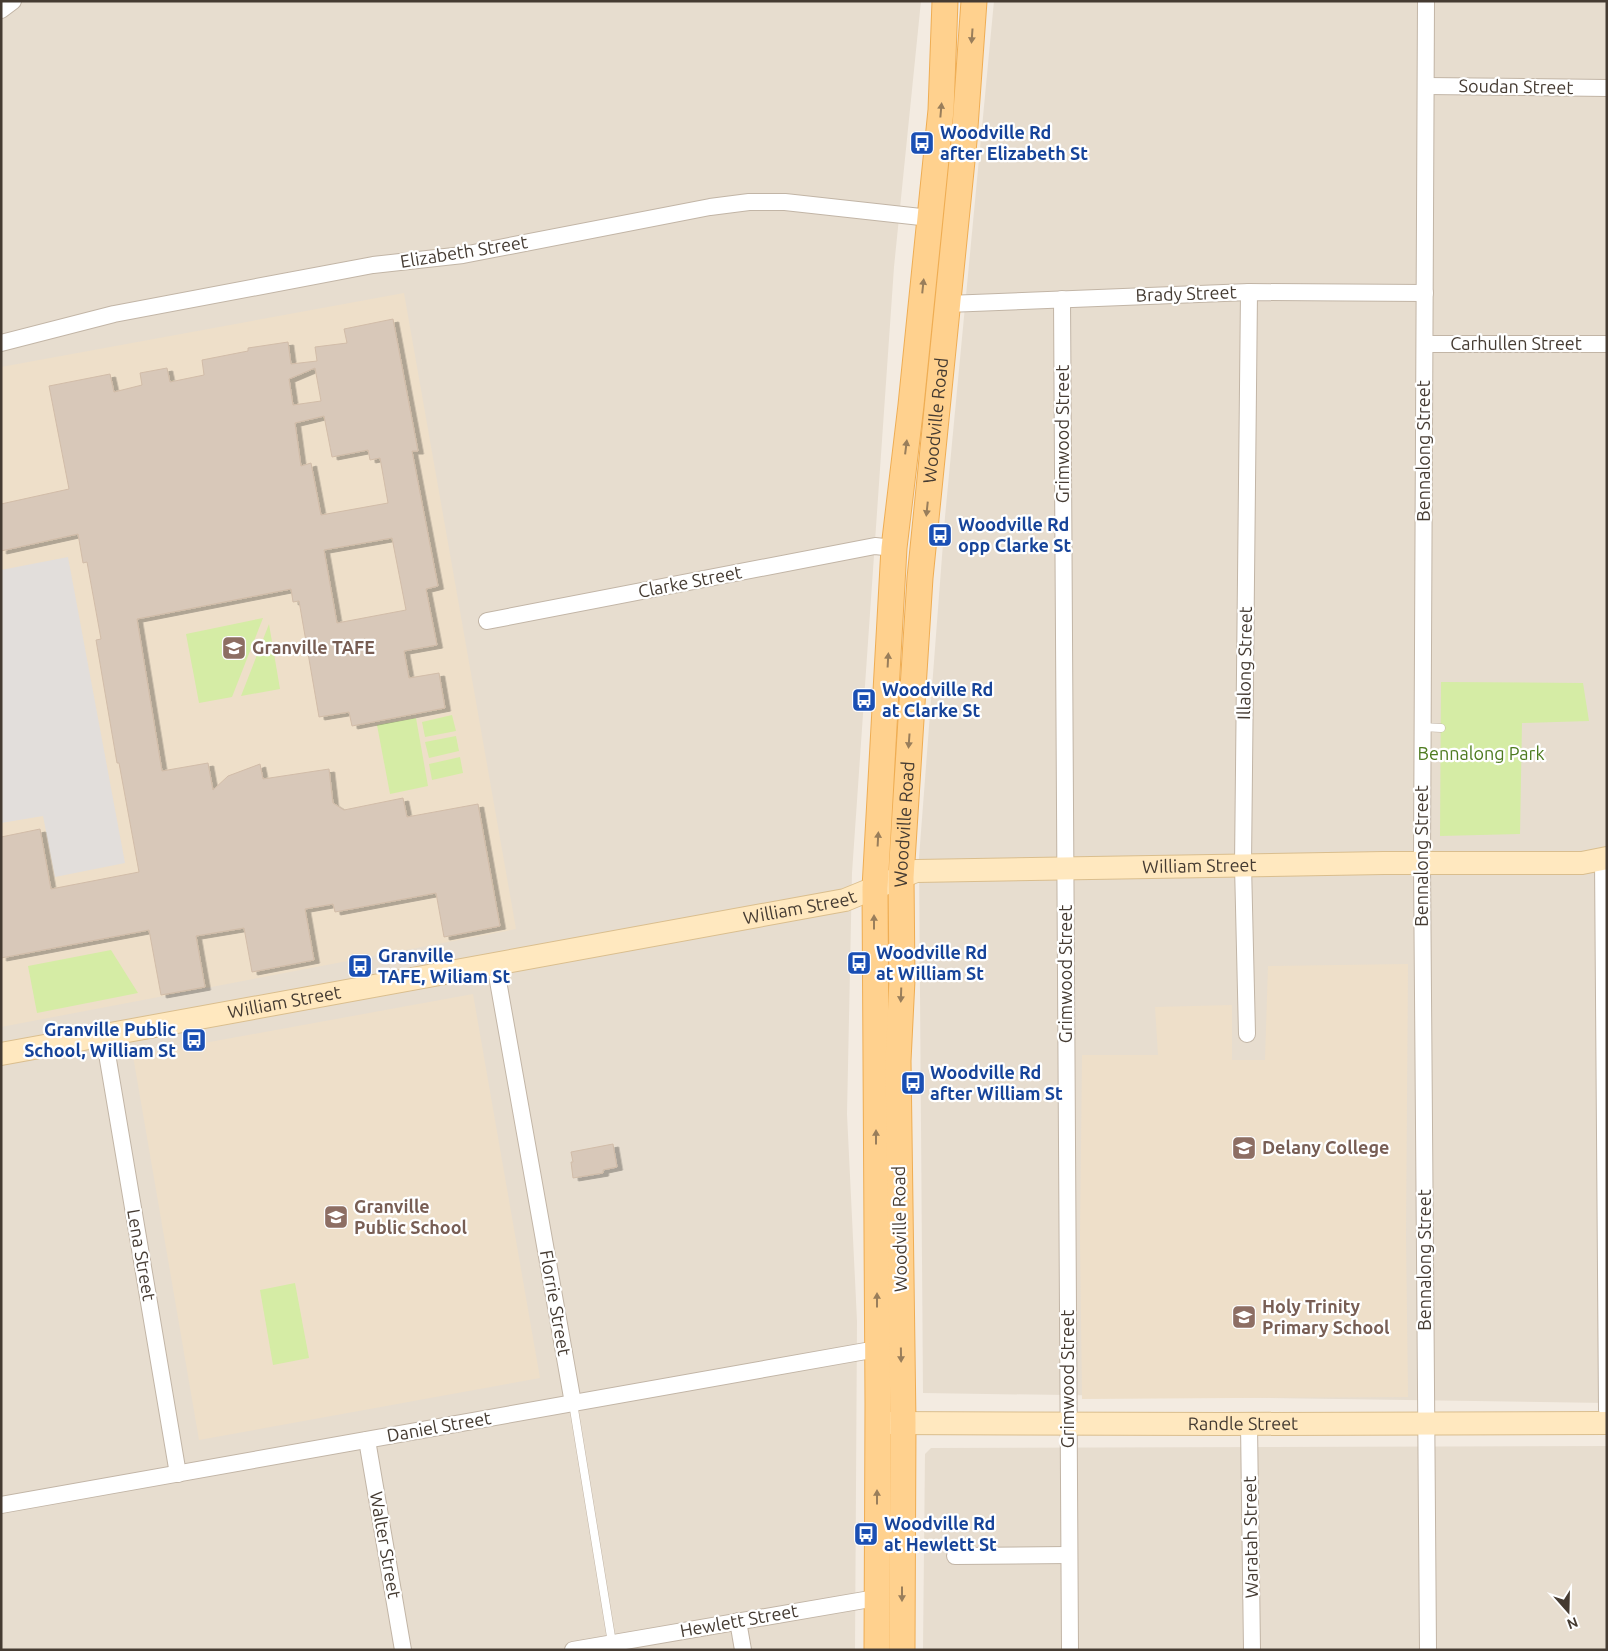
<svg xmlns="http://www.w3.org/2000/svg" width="1608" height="1651" font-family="Ubuntu,sans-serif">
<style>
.residential{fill:#e7ddcf}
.education{fill:#eedfc9}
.green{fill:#d5eca5}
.parking{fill:#e2dedb}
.building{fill:#d8c8b9;stroke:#d1bca8;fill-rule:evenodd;filter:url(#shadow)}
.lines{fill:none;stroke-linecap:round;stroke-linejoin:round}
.lane-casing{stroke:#c2b5a6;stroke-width:9}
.street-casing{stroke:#c2b5a6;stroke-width:18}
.secondary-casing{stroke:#dabe8e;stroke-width:24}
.primary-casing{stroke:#efad53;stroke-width:27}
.lane{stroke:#fff;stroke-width:8}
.street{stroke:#fff;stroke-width:16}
.secondary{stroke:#ffe8bf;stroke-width:22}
.primary{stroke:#ffd18e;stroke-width:25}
.oneway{fill:#997e5b}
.labels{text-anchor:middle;stroke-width:4.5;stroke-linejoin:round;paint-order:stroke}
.street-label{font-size:18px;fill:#453b32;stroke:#fff}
.transit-label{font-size:18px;font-weight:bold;fill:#164399;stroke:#fff;text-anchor:start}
.education-label{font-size:18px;font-weight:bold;fill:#785e54;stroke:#fff;text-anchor:start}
.park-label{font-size:18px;fill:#4e7b20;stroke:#fff}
</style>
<defs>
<filter id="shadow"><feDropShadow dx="5.5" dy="3" stdDeviation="0" flood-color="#0004"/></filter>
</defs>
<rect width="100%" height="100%" fill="#f3ebe1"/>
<g class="residential">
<polygon points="1,1 921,1 894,267 852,873 847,1114 857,1321 855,1650 1,1650"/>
<polygon points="994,1 1607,1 1607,1403 923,1393 919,858 945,517"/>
<polygon points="1607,1446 1607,1650 923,1650 925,1454 931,1448"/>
</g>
<g class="education">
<polygon points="404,293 516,929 1,1027 1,367"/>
<polygon points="1408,964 1406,1235 1408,1397 1082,1399 1080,1238 1082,1055 1158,1055 1155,1007 1232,1005 1232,1060 1265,1060 1268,966"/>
<polygon points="473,994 540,1378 199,1440 133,1056"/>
</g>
<g class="green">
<polygon points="263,618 232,697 199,703 186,634"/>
<polygon points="269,624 280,689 241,696"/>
<polygon points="1441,682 1583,683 1589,721 1522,723 1520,834 1440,836"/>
<polygon points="452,715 456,731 425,737 422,722"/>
<polygon points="416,718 428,786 390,794 377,725"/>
<polygon points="456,736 459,751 429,758 425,742"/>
<polygon points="460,757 463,773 432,780 429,764"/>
<polygon points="111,950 138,993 37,1013 28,966"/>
<polygon points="295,1283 309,1358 273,1365 260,1290"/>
</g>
<polygon class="parking" points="68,557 125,863 55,877 43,816 1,823 1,570"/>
<g class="building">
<path d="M 393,319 L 418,451 L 412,451 L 438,586 L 426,589 L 437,645 L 404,651 L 409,678 L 439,673 L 445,708 L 352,726 L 349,712 L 319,717 L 299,601 L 293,602 L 291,589 L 137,619 L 162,771 L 208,763 L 213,790 L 228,776 L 260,764 L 263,779 L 329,769 L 333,803 L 344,810 L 403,798 L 407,817 L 478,804 L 500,926 L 444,937 L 436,893 L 335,912 L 333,904 L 305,909 L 314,960 L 252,972 L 244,928 L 196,936 L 205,987 L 161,995 L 149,930 L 1,958 L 1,837 L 40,829 L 51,889 L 139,872 L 119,763 L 117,763 L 96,640 L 101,639 L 87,562 L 83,563 L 78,534 L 1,551 L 1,504 L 69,489 L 49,386 L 110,374 L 114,392 L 142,385 L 140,373 L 167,368 L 170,382 L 204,375 L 202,360 L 248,351 L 248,348 L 288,342 L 291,364 L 317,361 L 315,347 L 347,343 L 344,329 ZM 315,368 L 321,401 L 293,405 L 289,379 ZM 324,416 L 332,457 L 368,450 L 370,460 L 380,458 L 388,503 L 321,515 L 311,463 L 301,466 L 295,423 ZM 392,538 L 406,610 L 337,623 L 324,550 Z"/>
<polygon points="613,1144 617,1167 603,1170 603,1173 573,1178 571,1162 573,1162 571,1152"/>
</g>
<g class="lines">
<defs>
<g id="lane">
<polyline points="1422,727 1441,728"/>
<polyline points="573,1403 612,1643"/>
</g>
<g id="street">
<polyline points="1426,1 1422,863 1428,1650"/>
<polyline points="1,10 13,1"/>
<polyline points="1426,86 1607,88"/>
<polyline points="1062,299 1070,1650"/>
<polyline points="947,304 1249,292 1425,293"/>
<polyline points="1,343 114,314 373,265 463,255 710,207 749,202 785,202 930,218"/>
<polyline points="1425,344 1607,344"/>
<polyline points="487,621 875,546 894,548"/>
<polyline points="1603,859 1607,1410"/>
<polyline points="495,964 573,1403"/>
<polyline points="1247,1034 1243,865 1249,292"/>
<polyline points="104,1036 178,1474"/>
<polyline points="1249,1424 1252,1650"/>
<polyline points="367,1440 403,1650"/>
<polyline points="1,1505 877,1349"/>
<polyline points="955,1556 1069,1555"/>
<polyline points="738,1621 743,1650"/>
<polyline points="573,1650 876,1598"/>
</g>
<g id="secondary">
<path id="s1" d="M 1,1054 L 845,900 L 916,871 L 1384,863 L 1582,863 L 1607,858"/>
<path id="s2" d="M 885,1423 L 1224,1424 L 1607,1423"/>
</g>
<g id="primary">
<polyline points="877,1650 878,1403 875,888 894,548 911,405 941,110 945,1"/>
<path id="s3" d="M 902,1650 L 903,1422 L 898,1061 L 902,980 L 901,877 L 920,578 L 964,141 L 974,1"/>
</g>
</defs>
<use href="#lane" class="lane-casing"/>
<use href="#street" class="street-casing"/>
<use href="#secondary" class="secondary-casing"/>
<use href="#primary" class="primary-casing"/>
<use href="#lane" class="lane"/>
<use href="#street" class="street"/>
<use href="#secondary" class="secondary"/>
<use href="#primary" class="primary"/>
</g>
<defs><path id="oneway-solid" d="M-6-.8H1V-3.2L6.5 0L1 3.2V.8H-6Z" transform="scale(1.25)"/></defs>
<g class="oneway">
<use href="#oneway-solid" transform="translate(972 36) rotate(94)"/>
<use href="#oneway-solid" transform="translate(941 110) rotate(-85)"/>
<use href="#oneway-solid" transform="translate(923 286) rotate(-84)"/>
<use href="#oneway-solid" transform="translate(906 447) rotate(-83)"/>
<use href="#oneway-solid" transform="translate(927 509) rotate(96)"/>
<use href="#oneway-solid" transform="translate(888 660) rotate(-87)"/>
<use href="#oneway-solid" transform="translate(909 741) rotate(94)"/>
<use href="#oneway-solid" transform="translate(878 839) rotate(-87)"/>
<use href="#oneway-solid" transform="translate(874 922) rotate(-90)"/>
<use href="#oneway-solid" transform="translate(901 995) rotate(92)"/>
<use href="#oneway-solid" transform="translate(876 1137) rotate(-90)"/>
<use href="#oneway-solid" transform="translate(877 1300) rotate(-90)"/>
<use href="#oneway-solid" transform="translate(901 1355) rotate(89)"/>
<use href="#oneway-solid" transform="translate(877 1497) rotate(-90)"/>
<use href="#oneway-solid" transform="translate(902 1594) rotate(90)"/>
</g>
<defs>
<symbol id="bus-square" viewBox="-11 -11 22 22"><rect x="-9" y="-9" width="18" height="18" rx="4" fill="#1a4fb4" stroke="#fff"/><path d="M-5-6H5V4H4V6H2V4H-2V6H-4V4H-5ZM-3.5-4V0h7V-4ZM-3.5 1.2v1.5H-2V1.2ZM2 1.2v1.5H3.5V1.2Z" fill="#fff"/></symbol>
<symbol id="university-square" viewBox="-11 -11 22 22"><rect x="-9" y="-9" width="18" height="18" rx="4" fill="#8d6e63" stroke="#fff"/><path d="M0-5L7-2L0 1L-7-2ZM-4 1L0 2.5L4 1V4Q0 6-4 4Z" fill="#fff"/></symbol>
<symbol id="school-square" viewBox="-11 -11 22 22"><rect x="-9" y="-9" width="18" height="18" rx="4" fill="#8d6e63" stroke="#fff"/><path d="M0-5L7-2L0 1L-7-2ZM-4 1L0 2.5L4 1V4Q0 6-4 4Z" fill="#fff"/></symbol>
</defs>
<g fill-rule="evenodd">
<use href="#bus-square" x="908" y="129" width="28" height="28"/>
<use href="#bus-square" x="926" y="521" width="28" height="28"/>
<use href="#university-square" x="220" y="634" width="28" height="28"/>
<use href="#bus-square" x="850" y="686" width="28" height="28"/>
<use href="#bus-square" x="845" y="949" width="28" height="28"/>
<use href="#bus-square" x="346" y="952" width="28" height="28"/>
<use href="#bus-square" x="180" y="1026" width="28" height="28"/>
<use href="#bus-square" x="899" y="1069" width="28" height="28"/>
<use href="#school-square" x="1230" y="1134" width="28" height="28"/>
<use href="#school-square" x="322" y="1203" width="28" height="28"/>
<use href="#school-square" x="1230" y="1303" width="28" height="28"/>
<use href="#bus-square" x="852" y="1520" width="28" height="28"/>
</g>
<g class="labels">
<g class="street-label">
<text transform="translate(1516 87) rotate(1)" y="6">Soudan Street</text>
<text transform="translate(464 252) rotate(-9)" y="6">Elizabeth Street</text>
<text transform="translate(1186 294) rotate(-2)" y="6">Brady Street</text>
<text x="1516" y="350">Carhullen Street</text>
<text dy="6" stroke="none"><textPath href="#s3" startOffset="1231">Woodville Road</textPath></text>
<text transform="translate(1063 434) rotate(-90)" y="6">Grimwood Street</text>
<text transform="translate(1424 451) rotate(-90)" y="6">Bennalong Street</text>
<text transform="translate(690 582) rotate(-11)" y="6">Clarke Street</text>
<text transform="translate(1245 663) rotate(-89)" y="6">Illalong Street</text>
<text dy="6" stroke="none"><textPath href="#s3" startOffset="826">Woodville Road</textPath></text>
<text transform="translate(1422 856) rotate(-90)" y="6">Bennalong Street</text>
<text dy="6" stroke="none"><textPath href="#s1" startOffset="1218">William Street</textPath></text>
<text dy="6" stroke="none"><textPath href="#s1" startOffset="812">William Street</textPath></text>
<text transform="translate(1066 974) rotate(-90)" y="6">Grimwood Street</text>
<text dy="6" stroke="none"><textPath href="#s1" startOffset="288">William Street</textPath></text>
<text transform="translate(900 1229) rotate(-91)" y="6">Woodville Road</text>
<text transform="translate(141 1255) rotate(80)" y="6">Lena Street</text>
<text transform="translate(1425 1260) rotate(-90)" y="6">Bennalong Street</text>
<text transform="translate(555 1303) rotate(80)" y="6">Florrie Street</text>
<text transform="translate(1068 1379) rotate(-90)" y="6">Grimwood Street</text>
<text dy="6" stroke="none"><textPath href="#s2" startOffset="358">Randle Street</textPath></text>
<text transform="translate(439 1427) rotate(-10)" y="6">Daniel Street</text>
<text transform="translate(1251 1537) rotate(-91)" y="6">Waratah Street</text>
<text transform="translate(385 1545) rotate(80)" y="6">Walter Street</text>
<text transform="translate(739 1621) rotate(-10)" y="6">Hewlett Street</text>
</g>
<g class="transit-label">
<text x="940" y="139">Woodville Rd<tspan x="940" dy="21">after Elizabeth St</tspan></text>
<text x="958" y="531">Woodville Rd<tspan x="958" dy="21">opp Clarke St</tspan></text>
<text x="882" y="696">Woodville Rd<tspan x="882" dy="21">at Clarke St</tspan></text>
<text x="876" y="959">Woodville Rd<tspan x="876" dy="21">at William St</tspan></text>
<text x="378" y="962">Granville<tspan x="378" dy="21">TAFE, Wiliam St</tspan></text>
<text x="176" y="1036" text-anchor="end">Granville Public<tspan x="176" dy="21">School, William St</tspan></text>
<text x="930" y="1079">Woodville Rd<tspan x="930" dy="21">after William St</tspan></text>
<text x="884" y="1530">Woodville Rd<tspan x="884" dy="21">at Hewlett St</tspan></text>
</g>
<g class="education-label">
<text x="252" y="654">Granville TAFE</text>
<text x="1262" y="1154">Delany College</text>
<text x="354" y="1213">Granville<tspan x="354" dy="21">Public School</tspan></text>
<text x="1262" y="1313">Holy Trinity<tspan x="1262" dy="21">Primary School</tspan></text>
</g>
<g class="park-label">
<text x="1481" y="760">Bennalong Park</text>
</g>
</g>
<rect width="1608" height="1651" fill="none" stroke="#453b32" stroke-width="5"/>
<g transform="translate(1568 1611) rotate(160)" stroke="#ffffff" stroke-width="4" paint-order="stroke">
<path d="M0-4L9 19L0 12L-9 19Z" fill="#453b32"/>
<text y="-8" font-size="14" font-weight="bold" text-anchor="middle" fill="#453b32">N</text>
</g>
</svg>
